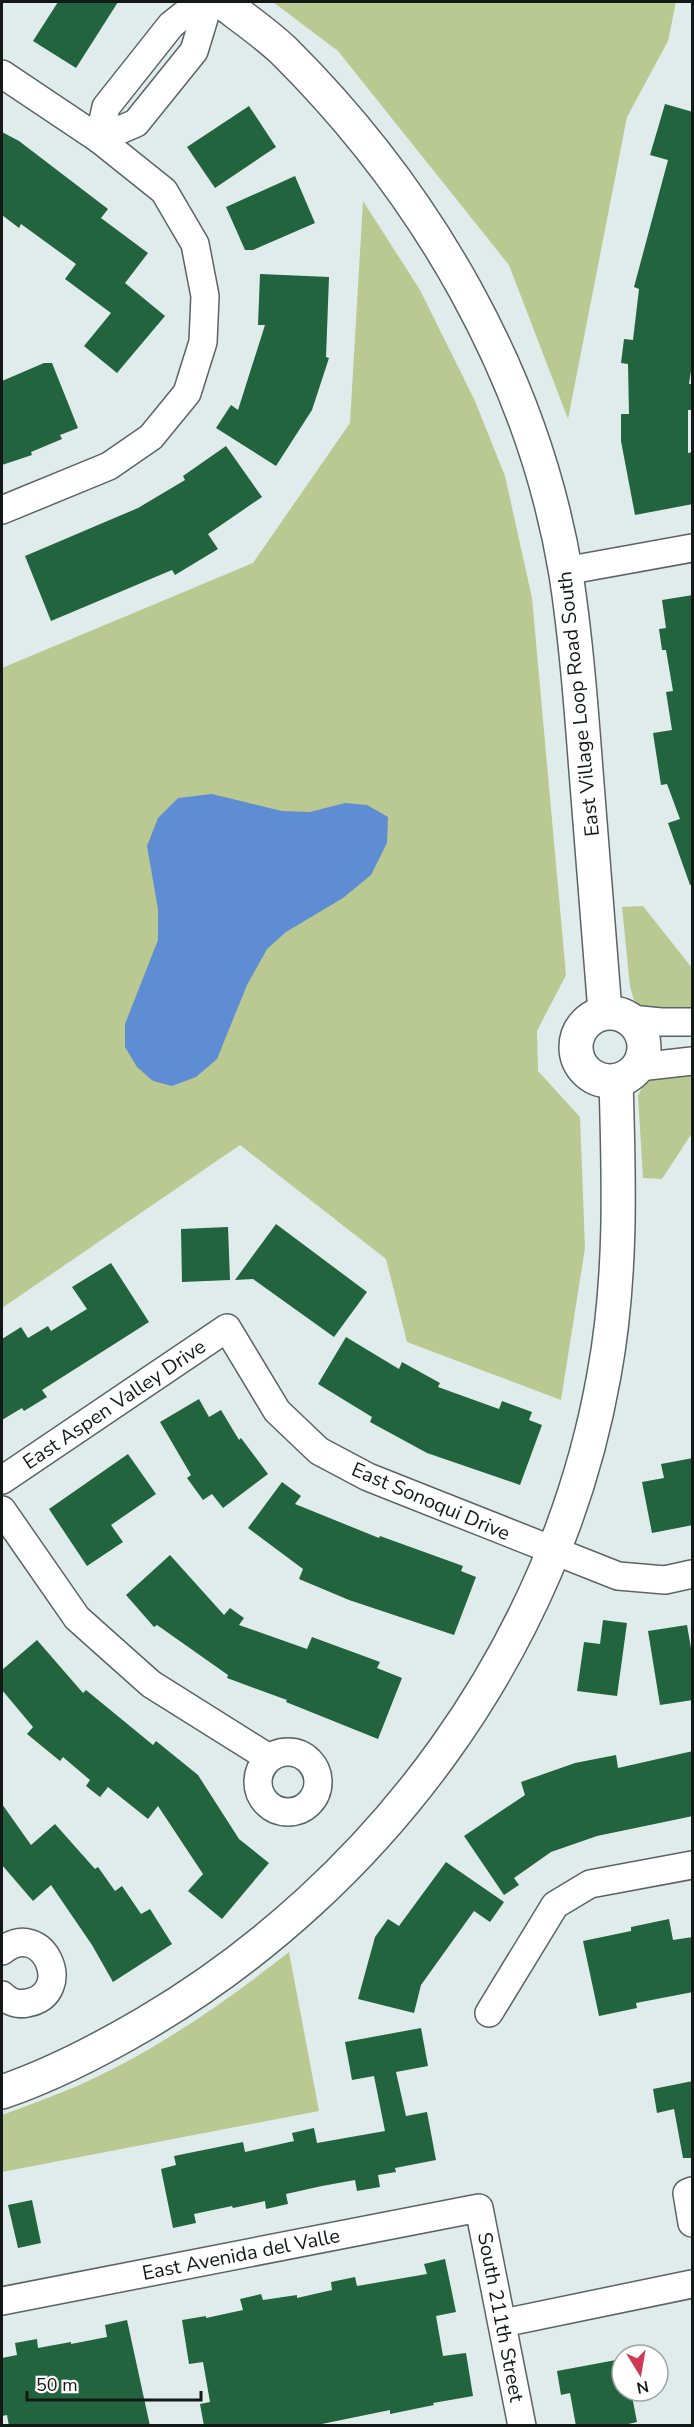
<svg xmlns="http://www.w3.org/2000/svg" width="694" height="2427" font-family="'Nunito Sans',sans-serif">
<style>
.green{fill:#bac891}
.water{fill:#5f8dd3}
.building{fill:#21643d}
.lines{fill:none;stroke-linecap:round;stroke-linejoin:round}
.minor-casing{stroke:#5a6463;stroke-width:30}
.tertiary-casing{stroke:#5a6463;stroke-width:36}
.minor{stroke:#fff;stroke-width:27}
.tertiary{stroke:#fff;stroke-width:33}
.labels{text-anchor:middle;stroke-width:6;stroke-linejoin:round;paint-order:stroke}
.street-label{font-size:20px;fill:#141817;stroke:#fff}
</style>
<rect width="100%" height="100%" fill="#e0eceb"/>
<g class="green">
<polygon points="273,2 676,2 668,41 627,117 568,419 509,265 338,51"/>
<polygon points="363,201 420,290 475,401 505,476 532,598 566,975 537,1031 538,1071 580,1117 585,1248 561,1400 407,1342 386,1259 240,1145 2,1308 2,668 253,563 350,423"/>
<polygon points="643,906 692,968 692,1011 645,1011 634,1000 630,987 622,907"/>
<polygon points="692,1071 692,1133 662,1179 643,1178 638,1096 645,1081 659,1073"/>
<path d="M 289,1952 L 319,2111 L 2,2172 L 2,2115 C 26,2106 51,2097 75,2087 C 152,2053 223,2004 289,1952 Z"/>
</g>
<polygon class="water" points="212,794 282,811 310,812 345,803 367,805 388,817 387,843 371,875 343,898 286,932 267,949 247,985 217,1059 196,1077 172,1086 153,1081 137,1067 125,1047 125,1024 158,940 158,909 147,846 158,818 178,798"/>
<g class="building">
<polygon points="58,2 118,2 76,68 33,41"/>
<polygon points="665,104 693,112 693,357 689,384 693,384 693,410 688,410 688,453 693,452 693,504 635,515 621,441 621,414 629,414 628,364 621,363 624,339 633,340 639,289 634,287 668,160 650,155"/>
<polygon points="249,106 276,147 215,188 187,147"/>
<polygon points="2,132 19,141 108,209 101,218 148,253 125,283 165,316 117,373 84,346 111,313 65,279 76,264 21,224 19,228 2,215"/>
<polygon points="295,176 315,223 253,250 245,250 226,207"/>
<polygon points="260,274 329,277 326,357 329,358 312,410 276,466 216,428 231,405 238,410 265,325 258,325"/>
<polygon points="44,363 52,363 78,428 60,435 62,439 31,452 32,455 2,465 2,381"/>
<polygon points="226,446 262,497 208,534 218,549 175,575 172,570 51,621 25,556 138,508 185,480 183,476"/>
<polygon points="693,595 693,884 690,885 668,823 680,819 667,784 661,785 653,733 672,730 666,692 673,691 666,650 662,650 659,629 666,628 662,600"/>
<polygon points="276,1224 367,1292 334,1337 253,1279 235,1280"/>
<polygon points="228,1227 230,1280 182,1282 181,1229"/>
<polygon points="111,1263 149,1322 42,1390 47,1397 24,1411 22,1408 2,1420 2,1339 21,1327 28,1338 48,1326 51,1331 87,1309 72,1287"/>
<polygon points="346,1337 399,1369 402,1362 440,1383 438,1387 499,1409 502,1401 532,1412 529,1420 542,1425 520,1485 427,1453 370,1422 372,1417 318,1384"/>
<polygon points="199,1399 209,1417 221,1410 239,1440 241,1438 268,1474 223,1508 212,1494 203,1500 187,1478 191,1475 160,1422"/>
<polygon points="128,1454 156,1494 111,1525 123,1542 87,1566 49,1509"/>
<polygon points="693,1458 693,1525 652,1533 642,1482 664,1478 661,1464"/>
<polygon points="282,1482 301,1496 295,1504 379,1538 380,1536 463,1566 461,1571 476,1577 454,1635 349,1600 299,1579 303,1569 248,1528"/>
<polygon points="170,1555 224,1615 230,1608 244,1618 239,1625 307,1649 312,1637 380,1662 377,1668 402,1678 378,1739 286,1702 287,1700 227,1678 228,1675 157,1625 154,1627 126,1595"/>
<polygon points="603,1620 627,1623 617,1696 577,1691 584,1642 600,1644"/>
<polygon points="687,1625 693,1660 693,1700 660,1705 648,1631"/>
<polygon points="37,1640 83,1693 86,1690 153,1745 156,1741 198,1775 239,1839 269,1863 222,1919 188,1891 203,1874 158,1806 148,1819 108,1787 100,1797 86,1786 90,1780 63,1757 60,1761 27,1734 33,1727 2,1690 2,1670"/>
<polygon points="693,1751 693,1816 597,1836 551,1852 514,1878 519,1885 504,1895 464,1836 525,1795 521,1782 575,1763 616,1755 618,1768"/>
<polygon points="2,1804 31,1845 55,1824 95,1869 98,1867 115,1891 122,1886 141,1914 150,1909 172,1944 113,1982 92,1945 51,1885 33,1901 2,1865"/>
<polygon points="446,1862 504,1902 490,1922 474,1911 421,1985 414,2013 358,1999 375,1937 388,1919 399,1926"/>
<polygon points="669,1919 673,1940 693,1937 693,1992 636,2003 637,2008 599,2016 583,1941 631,1931 631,1927"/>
<polygon points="421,2028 428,2066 396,2072 406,2116 427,2112 436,2160 395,2168 396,2172 378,2175 380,2187 357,2191 355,2180 322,2186 286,2194 288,2204 266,2209 265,2201 233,2208 232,2206 194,2214 196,2223 173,2228 161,2169 176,2165 174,2156 243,2142 245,2152 294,2141 292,2133 314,2128 317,2143 385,2131 374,2076 352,2080 345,2042"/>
<polygon points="693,2081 693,2158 683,2158 674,2109 657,2113 653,2089"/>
<polygon points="32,2200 41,2243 18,2248 8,2205"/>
<polygon points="445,2259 456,2312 436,2316 443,2356 466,2353 473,2396 433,2403 434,2405 390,2414 390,2410 312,2426 204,2426 200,2404 210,2402 203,2362 189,2364 182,2320 206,2316 206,2318 243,2310 240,2299 261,2294 263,2300 297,2295 297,2298 332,2290 331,2282 355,2277 357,2286 427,2274 424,2264"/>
<polygon points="127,2320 150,2426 9,2426 7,2415 2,2416 2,2358 17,2355 15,2343 37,2339 38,2348 71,2342 71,2344 107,2337 105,2325"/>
<polygon points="616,2360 618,2375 622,2374 622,2391 631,2391 637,2422 620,2426 576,2426 570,2393 561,2395 557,2371"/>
</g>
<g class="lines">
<defs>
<g id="minor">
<polyline points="2,74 99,139 164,191 195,244 205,296 203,342 187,393 151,437 109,466 2,510"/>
<polyline points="99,139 136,123 194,51 209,2"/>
<polyline points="99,139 106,107 171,25 200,2"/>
<polyline points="565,571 692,548"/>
<polyline points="630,1019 661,1022 692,1022"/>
<polyline points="639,1067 692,1061"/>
<polyline points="2,1480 227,1328 277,1411 319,1451 368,1477 618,1576 665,1580 692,1574"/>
<polyline points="2,1510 77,1618 151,1684 269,1758"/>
<circle cx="288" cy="1782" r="30"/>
<path d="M 2,1951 C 43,1917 77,1994 27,2003 C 18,2005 9,2002 2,1995"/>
<polyline points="489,2013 555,1905 590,1884 692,1865"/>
<polyline points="692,2191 687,2193 692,2223"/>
<polyline points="2,2301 479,2208 522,2426"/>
<polyline points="503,2323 692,2284"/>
</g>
<g id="tertiary">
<path d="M 222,2 C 243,18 265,33 284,51 C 426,192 533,375 566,574 C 576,639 581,705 586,771 C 592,851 599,932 605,1012"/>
<circle cx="610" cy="1047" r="34"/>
<path d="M 2,2092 C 52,2075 100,2050 146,2023 C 381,1884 556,1646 604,1375 C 622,1278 619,1179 616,1081"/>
</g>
</defs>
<use href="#minor" class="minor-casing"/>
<use href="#tertiary" class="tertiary-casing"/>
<use href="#minor" class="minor"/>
<use href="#tertiary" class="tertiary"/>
</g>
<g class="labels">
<g class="street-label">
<text transform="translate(578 704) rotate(-96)" y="7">East Village Loop Road South</text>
<text transform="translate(114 1404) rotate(-34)" y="7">East Aspen Valley Drive</text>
<text transform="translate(431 1501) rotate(23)" y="7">East Sonoqui Drive</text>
<text transform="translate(241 2254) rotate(-11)" y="7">East Avenida del Valle</text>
<text transform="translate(501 2317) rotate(79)" y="7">South 211th Street</text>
</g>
</g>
<rect width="694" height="2427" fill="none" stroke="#141817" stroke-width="6"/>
<g transform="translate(640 2373) rotate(169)"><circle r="28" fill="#ffffff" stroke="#a1a3a2" stroke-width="1.5"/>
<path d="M0-4.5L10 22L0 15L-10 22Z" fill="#cb3b54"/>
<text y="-9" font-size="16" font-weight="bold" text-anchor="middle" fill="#141817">N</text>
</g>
<path d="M27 2391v9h174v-9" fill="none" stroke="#141817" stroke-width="3"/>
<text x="36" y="2391" font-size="18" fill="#141817" stroke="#ffffff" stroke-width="4.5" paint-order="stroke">50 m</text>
</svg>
